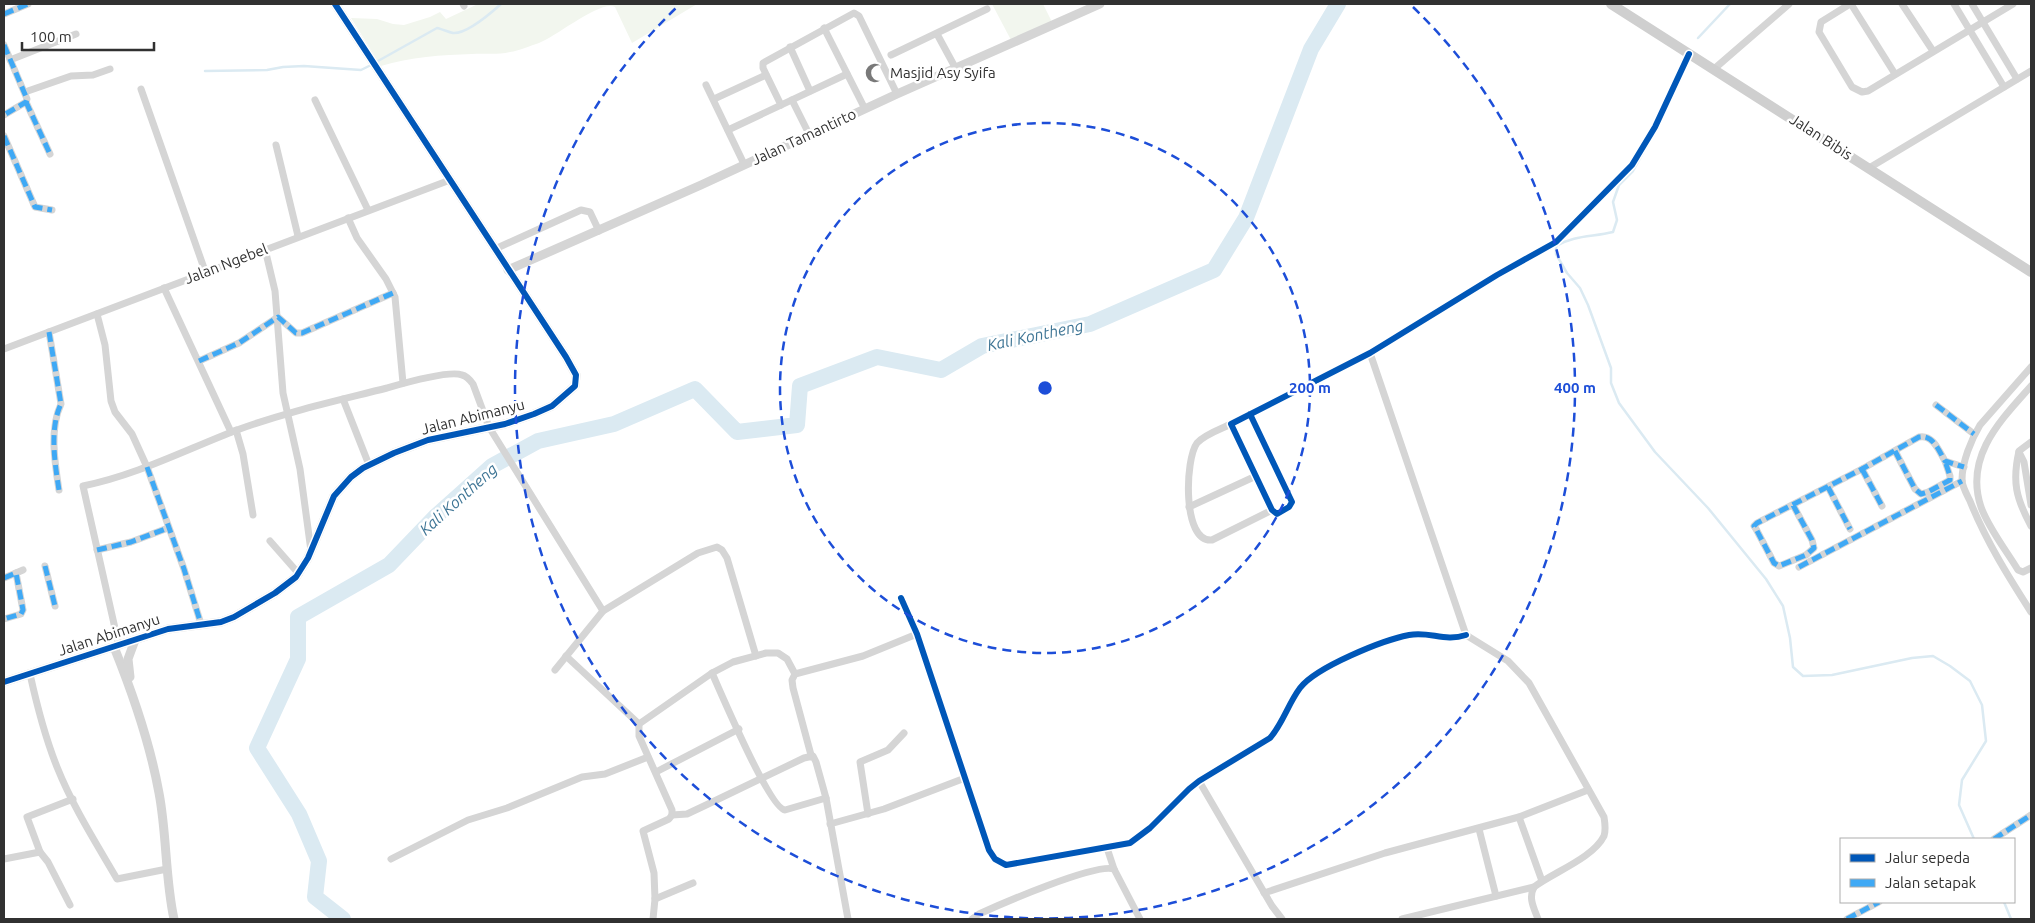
<svg xmlns="http://www.w3.org/2000/svg" width="2035" height="923" font-family="Ubuntu,sans-serif">
<style>
.green{fill:#f2f6ee}
.lines{fill:none;stroke-linecap:round;stroke-linejoin:round}
.stream{stroke:#dbeaf2;stroke-width:2.5}
.river{stroke:#dbeaf2;stroke-width:16}
.minor{stroke:#d5d5d5;stroke-width:7}
.tertiary{stroke:#d5d5d5;stroke-width:9}
.secondary{stroke:#cfcfcf;stroke-width:10}
.quiet{stroke:#3fa9f5;stroke-width:5;stroke-dasharray:10 5;stroke-linecap:butt}
.cycleway-casing{stroke:#fff;stroke-width:9}
.cycleway{stroke:#0057b8;stroke-width:6}
.ring{fill:none;stroke:#1d4ed8;stroke-width:2.5;stroke-dasharray:9 6}
.labels{text-anchor:middle;stroke-width:5;stroke-linejoin:round;paint-order:stroke}
.poi-label{font-size:15px;fill:#313131;stroke:#fff;text-anchor:start}
.street-label{font-size:15px;fill:#313131;stroke:#fff}
.water-label{font-size:16px;font-style:italic;fill:#3e7595;stroke:#fff}
.centre{fill:#1d4ed8;stroke:#fff;stroke-width:2.5}
.ring-label{font-size:15px;text-anchor:middle;font-weight:bold;fill:#1d4ed8;stroke:#fff;stroke-width:5;stroke-linejoin:round;paint-order:stroke}
</style>
<rect width="100%" height="100%" fill="#fff"/>
<g class="green">
<path d="M 478,4 L 697,4 L 632,43 L 615,7 C 600,0 556,37 539,43 C 529,46 519,51 510,52 C 498,55 484,53 472,54 C 442,55 410,57 381,66 L 351,18 L 377,19 L 393,24 L 404,25 L 430,17 L 440,12 L 446,19 Z"/>
<polygon points="992,4 1043,4 1052,22 1011,40"/>
</g>
<g class="lines">
<g class="stream">
<polyline points="1698,38 1730,4"/>
<path d="M 378,61 L 437,28 C 442,29 448,32 453,33 C 467,34 491,13 501,4"/>
<polyline points="205,71 267,70 283,67 304,66 361,70 371,65"/>
<path d="M 1648,144 L 1633,171 L 1619,185 L 1613,202 L 1617,220 L 1613,232 C 1593,237 1574,235 1556,246 L 1556,254 L 1567,273 L 1580,288 L 1588,305 L 1611,368 L 1611,383 L 1619,403 L 1655,452 L 1708,508 L 1766,579 L 1783,606 L 1790,638 L 1793,667 L 1803,676 L 1832,675 L 1912,658 L 1933,656 L 1950,666 L 1970,681 L 1982,705 L 1986,741 L 1962,780 L 1959,805 L 1974,839"/>
<polyline points="2004,902 2011,919"/>
</g>
<polyline class="river" points="343,919 315,897 319,861 299,814 257,748 298,659 298,617 389,565 435,517 492,466 538,441 614,424 695,389 737,432 797,425 800,386 877,357 941,370 982,346 1090,324 1214,270 1246,218 1311,49 1338,4"/>
<g class="minor">
<polyline points="463,4 464,6"/>
<polyline points="1850,4 1821,22 1819,32 1852,87 1862,92 1868,91 2013,4"/>
<polyline points="1851,4 1895,74"/>
<polyline points="1902,4 1933,51"/>
<polyline points="1954,4 2004,87"/>
<polyline points="1972,4 2017,79"/>
<polyline points="4,14 28,4"/>
<polyline points="824,28 865,109"/>
<polyline points="937,34 956,69"/>
<polyline points="4,45 27,99 26,102 4,115"/>
<polyline points="790,47 810,91"/>
<polyline points="891,55 987,9"/>
<polyline points="10,60 76,34"/>
<polyline points="1714,69 1789,4"/>
<polyline points="706,85 744,164"/>
<polyline points="141,89 205,271"/>
<polyline points="25,92 71,76 93,75 110,69"/>
<polyline points="714,99 766,75"/>
<polyline points="315,100 368,210"/>
<polyline points="792,100 809,134"/>
<polyline points="26,102 50,154"/>
<polyline points="781,105 763,68 763,63 854,13 859,16 897,94"/>
<polyline points="728,130 847,74"/>
<polyline points="4,136 35,207 52,210"/>
<polyline points="276,145 298,236"/>
<polyline points="1869,168 2031,71"/>
<polyline points="348,218 357,238 386,279 395,297 403,383"/>
<polyline points="265,249 275,291 283,393 300,469 311,551"/>
<polyline points="495,249 581,210 590,212 599,231"/>
<polyline points="164,288 231,432"/>
<polyline points="97,314 105,345 111,401 115,412 132,434 147,467 184,569 201,624"/>
<path d="M 49,332 L 61,404 C 49,429 55,464 59,490"/>
<polyline points="4,349 450,180"/>
<path d="M 1370,353 L 1466,635 L 1508,661 L 1529,683 L 1604,817 C 1605,823 1606,830 1604,836 C 1593,858 1554,872 1534,887 C 1528,898 1534,908 1538,919"/>
<polyline points="199,361 239,343 278,317 296,333 302,333 393,293"/>
<path d="M 2031,367 L 1980,425 C 1971,440 1962,462 1962,480 C 1962,486 1967,495 1970,501 C 1986,541 2008,576 2031,612"/>
<path d="M 2031,386 C 2001,420 1964,456 1981,507 C 1989,529 2006,550 2018,570 L 2023,572 L 2031,568"/>
<polyline points="343,399 369,465"/>
<polyline points="1936,405 1974,434"/>
<polyline points="1250,414 1292,502 1289,507 1277,514 1272,510 1231,424 1370,353 1497,275 1556,242 1632,165 1655,127 1689,54"/>
<path d="M 1231,424 C 1221,429 1205,434 1197,443 C 1185,459 1182,543 1212,540 L 1272,510"/>
<polyline points="236,430 243,454 253,515"/>
<path d="M 2031,442 L 2019,451 C 2012,482 2016,498 2031,526"/>
<polyline points="1895,451 1915,489 1921,494 1928,492 1950,480 1950,476 1945,461"/>
<polyline points="2019,452 2024,462 2031,505"/>
<polyline points="1862,469 1882,506"/>
<polyline points="1828,487 1850,529"/>
<path d="M 1793,505 L 1812,540 L 1814,548 L 1806,555 L 1779,566 L 1774,563 L 1756,529 L 1754,526 L 1757,523 L 1862,469 L 1919,437 C 1933,434 1939,451 1945,461 L 1964,467"/>
<polyline points="1189,507 1256,476"/>
<polyline points="270,541 299,574"/>
<polyline points="97,550 131,542 168,528"/>
<polyline points="45,566 55,606"/>
<polyline points="1799,567 1962,481"/>
<polyline points="16,573 23,570"/>
<polyline points="4,578 16,573 23,610 21,614 4,619"/>
<path d="M 901,598 L 917,634 L 989,850 L 995,859 L 1006,865 L 1130,843 L 1150,828 L 1189,789 L 1199,781 L 1270,738 C 1283,723 1288,704 1300,688 C 1316,667 1383,640 1409,635 C 1430,631 1444,642 1466,635"/>
<path d="M 119,646 L 83,486 C 137,475 185,450 237,430 C 286,412 336,401 387,388 C 401,384 449,370 462,375 C 467,376 470,380 473,384 L 489,427 L 603,611"/>
<polyline points="566,656 639,724"/>
<polyline points="555,670 603,611 698,553 717,547 722,550 727,558 756,656"/>
<path d="M 712,673 C 721,693 770,809 785,810 L 826,798"/>
<path d="M 30,674 C 37,706 45,737 57,767 C 73,807 96,843 117,879 L 167,869"/>
<polyline points="811,755 793,688 792,680 795,674 863,656 917,634"/>
<polyline points="656,772 739,729"/>
<polyline points="1199,781 1272,906 1282,919"/>
<polyline points="868,814 860,762 888,750 904,733"/>
<polyline points="672,815 687,814 704,806 804,758 813,756 816,762 826,798 848,919"/>
<polyline points="1519,817 1542,881"/>
<polyline points="830,824 884,809 965,778"/>
<polyline points="1479,829 1496,896"/>
<polyline points="1994,839 2031,815"/>
<polyline points="1107,848 1114,869 1140,919"/>
<polyline points="4,859 40,852"/>
<polyline points="391,859 468,820 507,808 582,777 605,774 648,757"/>
<polyline points="1264,893 1385,853 1519,817 1588,790"/>
<polyline points="655,899 693,883"/>
<polyline points="70,905 48,862 40,852 27,817 73,799"/>
<polyline points="653,919 655,899 654,873 643,831 669,819 672,815 672,810 639,736 639,724 712,673 733,662 766,653 778,653 787,659 795,674"/>
<path d="M 972,919 L 979,914 C 1001,904 1095,863 1114,869"/>
<polyline points="1402,919 1534,887"/>
<polyline points="1847,919 1879,902"/>
</g>
<g class="tertiary">
<polyline points="508,270 701,185 897,94 1100,4"/>
<path d="M 114,647 C 133,694 150,743 159,793 C 167,835 165,878 174,919"/>
<polyline points="130,677 128,659 135,640"/>
<polyline points="4,682 168,629 221,622 234,617 275,593 296,577 308,558 334,496 351,477 363,468 394,453 428,440 505,424 534,414 552,406 575,386 576,375 566,357 335,4"/>
</g>
<polyline class="secondary" points="1611,4 2031,272"/>
<g class="quiet">
<polyline points="4,14 28,4"/>
<polyline points="4,45 27,99 26,102 4,115"/>
<polyline points="26,102 50,154"/>
<polyline points="4,136 35,207 52,210"/>
<path d="M 49,332 L 61,404 C 49,429 55,464 59,490"/>
<polyline points="199,361 239,343 278,317 296,333 302,333 393,293"/>
<polyline points="1936,405 1974,434"/>
<polyline points="1895,451 1915,489 1921,494 1928,492 1950,480 1950,476 1945,461"/>
<polyline points="147,467 184,569 201,624"/>
<polyline points="1862,469 1882,506"/>
<polyline points="1828,487 1850,529"/>
<path d="M 1793,505 L 1812,540 L 1814,548 L 1806,555 L 1779,566 L 1774,563 L 1756,529 L 1754,526 L 1757,523 L 1862,469 L 1919,437 C 1933,434 1939,451 1945,461 L 1964,467"/>
<polyline points="97,550 131,542 168,528"/>
<polyline points="45,566 55,606"/>
<polyline points="1799,567 1962,481"/>
<polyline points="4,578 16,573 23,610 21,614 4,619"/>
<polyline points="1994,839 2031,815"/>
<polyline points="1847,919 1879,902"/>
</g>
<defs>
<g id="cycleway">
<polyline points="1250,414 1292,502 1289,507 1277,514 1272,510 1231,424 1370,353 1497,275 1556,242 1632,165 1655,127 1689,54"/>
<path d="M 901,598 L 917,634 L 989,850 L 995,859 L 1006,865 L 1130,843 L 1150,828 L 1189,789 L 1199,781 L 1270,738 C 1283,723 1288,704 1300,688 C 1316,667 1383,640 1409,635 C 1430,631 1444,642 1466,635"/>
<polyline points="4,682 168,629 221,622 234,617 275,593 296,577 308,558 334,496 351,477 363,468 394,453 428,440 505,424 534,414 552,406 575,386 576,375 566,357 335,4"/>
</g>
</defs>
<use href="#cycleway" class="cycleway-casing"/>
<use href="#cycleway" class="cycleway"/>
</g>
<g class="ring">
<circle cx="1045" cy="388" r="265"/>
<path d="M1413 7A530 530 0 1 1 677 7"/>
</g>
<defs>
<symbol id="mosque-bare" viewBox="-9 -9 18 18"><path d="M3.5-4.9A6 6 0 1 0 3.5 4.9A5 5 0 1 1 3.5-4.9Z" fill="#797979" stroke="#fff" stroke-width="2.5" paint-order="stroke"/></symbol>
</defs>
<g fill-rule="evenodd">
<use href="#mosque-bare" x="861" y="59" width="28" height="28"/>
</g>
<g class="labels">
<g class="poi-label">
<text x="890" y="78">Masjid Asy Syifa</text>
</g>
<g class="street-label">
<text transform="translate(804 137) rotate(-25)" y="5">Jalan Tamantirto</text>
<text transform="translate(1821 137) rotate(33)" y="5">Jalan Bibis</text>
<text transform="translate(226 264) rotate(-21)" y="5">Jalan Ngebel</text>
<text transform="translate(473 417) rotate(-14)" y="5">Jalan Abimanyu</text>
<text transform="translate(109 635) rotate(-18)" y="5">Jalan Abimanyu</text>
</g>
<g class="water-label">
<text transform="translate(1035 335) rotate(-12)" y="6">Kali Kontheng</text>
<text transform="translate(458 499) rotate(-42)" y="6">Kali Kontheng</text>
</g>
</g>
<circle cx="1045" cy="388" r="8" class="centre"/>
<g class="ring-label">
<text x="1310" y="393">200 m</text>
<text x="1575" y="393">400 m</text>
</g>
<rect width="2035" height="923" fill="none" stroke="#313131" stroke-width="10"/>
<rect x="1840" y="838" width="175" height="65" fill="#ffffff" stroke="#adadad"/>
<rect x="1850" y="854" width="25" height="8" fill="#0057b8" stroke="#adadad"/>
<text x="1885" y="863" font-size="15" fill="#313131">Jalur sepeda</text>
<rect x="1850" y="879" width="25" height="8" fill="#3fa9f5" stroke="#adadad"/>
<text x="1885" y="888" font-size="15" fill="#313131">Jalan setapak</text>
<path d="M22 42v8h132v-8" fill="none" stroke="#313131" stroke-width="2.5"/>
<text x="30" y="42" font-size="15" fill="#313131" stroke="#ffffff" stroke-width="4" paint-order="stroke">100 m</text>
</svg>
